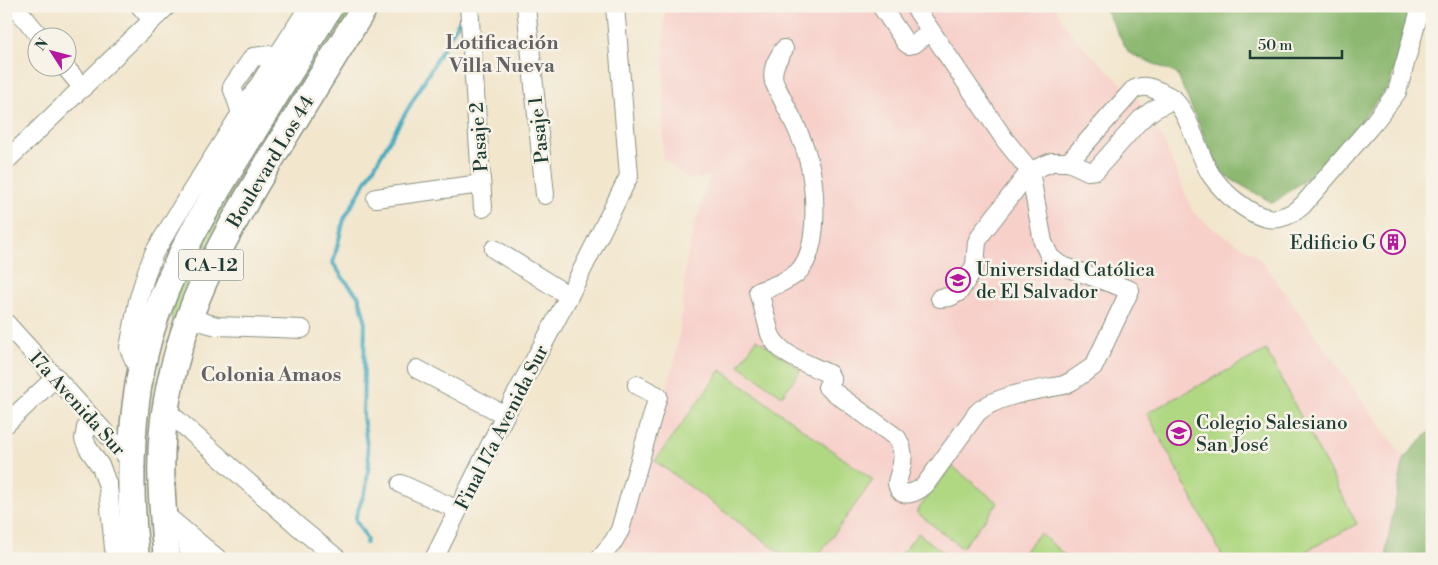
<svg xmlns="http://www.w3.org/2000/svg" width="1438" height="565" font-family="'Libre Bodoni',serif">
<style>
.built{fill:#f7d0ca}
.green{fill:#b0d883;stroke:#688a5c}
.forest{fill:#8cb871;stroke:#567a52}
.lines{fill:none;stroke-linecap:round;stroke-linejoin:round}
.stream{stroke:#3ea9be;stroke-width:4}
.minor-casing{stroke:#889280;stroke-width:20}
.highway-casing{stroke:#889280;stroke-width:29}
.minor{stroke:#fff;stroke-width:18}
.highway{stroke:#fff;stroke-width:26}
.labels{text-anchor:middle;stroke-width:5;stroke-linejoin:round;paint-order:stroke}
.shield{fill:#f7f3e8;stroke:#60746a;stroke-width:1}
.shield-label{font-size:18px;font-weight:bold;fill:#1f3d34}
.street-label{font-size:19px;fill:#1f3d34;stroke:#f7f3e8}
.poi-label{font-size:19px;fill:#1f3d34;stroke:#f7f3e8;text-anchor:start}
.neighbourhood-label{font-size:20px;font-weight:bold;fill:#656266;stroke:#f7f3e8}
</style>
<rect width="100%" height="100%" fill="#f7f3e8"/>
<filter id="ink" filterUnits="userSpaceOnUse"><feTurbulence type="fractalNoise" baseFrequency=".02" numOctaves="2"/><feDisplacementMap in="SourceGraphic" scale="10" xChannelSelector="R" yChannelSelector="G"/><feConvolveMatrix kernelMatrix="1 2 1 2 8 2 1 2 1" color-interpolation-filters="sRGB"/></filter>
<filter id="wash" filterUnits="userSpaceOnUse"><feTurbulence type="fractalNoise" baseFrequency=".0096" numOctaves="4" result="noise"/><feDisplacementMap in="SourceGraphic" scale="20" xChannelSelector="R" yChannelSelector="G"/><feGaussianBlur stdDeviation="1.12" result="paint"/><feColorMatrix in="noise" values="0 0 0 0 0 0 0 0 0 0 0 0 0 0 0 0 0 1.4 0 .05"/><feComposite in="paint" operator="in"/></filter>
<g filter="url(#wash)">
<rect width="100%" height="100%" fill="#f2e6cd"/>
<polygon class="built" points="666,6 1055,6 1063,22 1076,39 1143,105 1163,140 1193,212 1212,228 1253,253 1261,260 1404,458 1387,545 1387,559 627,559 633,552 622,546 674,363 680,330 686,262 695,225 710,176 688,180 663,158 664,23"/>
<g class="green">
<polygon points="340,6 358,6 176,322 171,318 171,315 186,269"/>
<polygon points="757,339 801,370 782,396 739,365"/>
<polygon points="1266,350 1357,524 1291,559 1224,559 1147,413"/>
<polygon points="721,370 873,480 816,559 789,559 655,461"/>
<polygon points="952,466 998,503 962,548 916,512"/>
<polygon points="918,533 952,559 898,559"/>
<polygon points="1040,533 1069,559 1018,559"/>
</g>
<g class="forest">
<polygon points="1103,6 1411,6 1390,84 1328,163 1273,203 1220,173 1177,74 1129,53"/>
<polygon points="1432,429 1432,559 1387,559 1387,545 1404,458"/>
</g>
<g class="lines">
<polyline class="stream" points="366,543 367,539 356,521 356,516 366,488 369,461 363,416 365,319 359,297 343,278 333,263 344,219 463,14"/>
</g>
</g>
<g filter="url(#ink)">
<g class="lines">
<defs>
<g id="minor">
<polyline points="15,6 41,38"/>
<polyline points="140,6 152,20"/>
<polyline points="469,6 483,208"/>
<polyline points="526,6 545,195"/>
<polyline points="881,6 906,43 909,45 914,44 931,31"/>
<path d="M 784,49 C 777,60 771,68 774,82 C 785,106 800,130 807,155 C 816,184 821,251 797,273 C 786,282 772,287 759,291 L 770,334 C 779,356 809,364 829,374 L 832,380 L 827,387 L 897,438 C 904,449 904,460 900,472 C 899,476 897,480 897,483 C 900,501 917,492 925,485 L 977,413 C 995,395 1039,390 1064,385 L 1072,381 L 1094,366 L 1130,290 L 1060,265 L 1050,257 L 1043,242 L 1030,171 L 1005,140 L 914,6"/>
<polyline points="66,68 83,88"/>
<polyline points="241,113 232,87 253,57 279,54"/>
<polyline points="6,161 167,6"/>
<path d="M 1069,162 L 1133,90 C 1144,84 1150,87 1161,92 C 1165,95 1171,96 1174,100 C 1192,118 1197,153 1211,175 C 1219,186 1227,195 1237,202 C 1260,220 1278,226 1302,206 L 1375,121 L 1397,92 L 1421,6"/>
<polyline points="376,198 481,184"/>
<polyline points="494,249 569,296"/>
<polyline points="940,298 950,297 959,292 969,276 975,265 977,242 982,233 1030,171 1052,162 1069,162 1088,171 1096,170 1140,120 1153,110 1174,99"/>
<polyline points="189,317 206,323 217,326 302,329"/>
<polyline points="6,323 130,460"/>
<polyline points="142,369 134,360 129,348 138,301 147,271 154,253 187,198 309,6"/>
<polyline points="417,369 505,415"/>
<polyline points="165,409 300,528 338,559"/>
<polyline points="90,417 86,428 84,439 88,448 101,467 108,486 115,559"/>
<polyline points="6,424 56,377"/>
<polyline points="401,484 458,510"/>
<polyline points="163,513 218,559"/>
<polyline points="186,534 190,559"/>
<polyline points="434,559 505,415 569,296 629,176 615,6"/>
<polyline points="599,559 613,542 620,530 658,396 637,385"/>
</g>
<g id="highway">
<path d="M 136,559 C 128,485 129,409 149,337 C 169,268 205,209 243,148 C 272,101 301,54 330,6"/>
<path d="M 167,559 C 162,507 157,452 167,400 C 184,302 230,225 281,142 C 309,97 337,51 365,6"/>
</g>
</defs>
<use href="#minor" class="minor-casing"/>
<use href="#highway" class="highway-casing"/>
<use href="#minor" class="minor"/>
<use href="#highway" class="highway"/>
</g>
</g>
<defs>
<symbol id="building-ring" viewBox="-11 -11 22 22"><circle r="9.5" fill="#f7f3e8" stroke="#b5179e" stroke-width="1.5"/><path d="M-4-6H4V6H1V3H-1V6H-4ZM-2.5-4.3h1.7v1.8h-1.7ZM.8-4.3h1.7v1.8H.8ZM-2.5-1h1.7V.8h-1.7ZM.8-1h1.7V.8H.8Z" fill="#b5179e"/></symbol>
<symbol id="university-ring" viewBox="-11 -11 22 22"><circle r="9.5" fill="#f7f3e8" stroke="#b5179e" stroke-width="1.5"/><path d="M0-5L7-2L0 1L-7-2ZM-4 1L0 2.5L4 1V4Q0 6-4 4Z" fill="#b5179e"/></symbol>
<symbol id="school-ring" viewBox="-11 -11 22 22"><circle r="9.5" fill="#f7f3e8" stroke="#b5179e" stroke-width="1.5"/><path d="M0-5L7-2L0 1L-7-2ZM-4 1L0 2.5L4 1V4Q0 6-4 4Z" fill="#b5179e"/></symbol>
</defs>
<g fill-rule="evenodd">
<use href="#building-ring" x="1379" y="228" width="28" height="28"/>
<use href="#university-ring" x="944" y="266" width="28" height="28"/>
<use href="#school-ring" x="1165" y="419" width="28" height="28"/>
</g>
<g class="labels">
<rect class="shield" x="178.5" y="249.5" width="65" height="31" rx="4"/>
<g class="shield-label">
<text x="211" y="271">CA-12</text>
</g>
<g class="street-label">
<text transform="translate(538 130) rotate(-96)" y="7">Pasaje 1</text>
<text transform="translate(478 137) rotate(-94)" y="7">Pasaje 2</text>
<text transform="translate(270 161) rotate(-59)" y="7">Boulevard Los 44</text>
<text transform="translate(78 403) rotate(48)" y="7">17a Avenida Sur</text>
<text transform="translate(501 427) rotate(-63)" y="7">Final 17a Avenida Sur</text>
</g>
<g class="poi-label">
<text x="1376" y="249" text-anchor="end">Edificio G</text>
<text x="976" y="276">Universidad Católica<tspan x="976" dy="22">de El Salvador</tspan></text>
<text x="1196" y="429">Colegio Salesiano<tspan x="1196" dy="22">San José</tspan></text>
</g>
<g class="neighbourhood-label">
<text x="502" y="49">Lotificación<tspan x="502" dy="23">Villa Nueva</tspan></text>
<text x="271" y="381">Colonia Amaos</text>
</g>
</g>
<rect width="1438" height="565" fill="none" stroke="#f7f3e8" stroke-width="25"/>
<g transform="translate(52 52) rotate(306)"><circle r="24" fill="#f7f3e8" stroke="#a1aaa0"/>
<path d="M0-4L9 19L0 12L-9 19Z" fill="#b5179e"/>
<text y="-8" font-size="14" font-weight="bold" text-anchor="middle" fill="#1f3d34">N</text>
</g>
<path d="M1250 50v8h92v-8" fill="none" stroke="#1f3d34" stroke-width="2.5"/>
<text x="1258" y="50" font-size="15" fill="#1f3d34" stroke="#f7f3e8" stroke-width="4" paint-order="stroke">50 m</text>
</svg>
